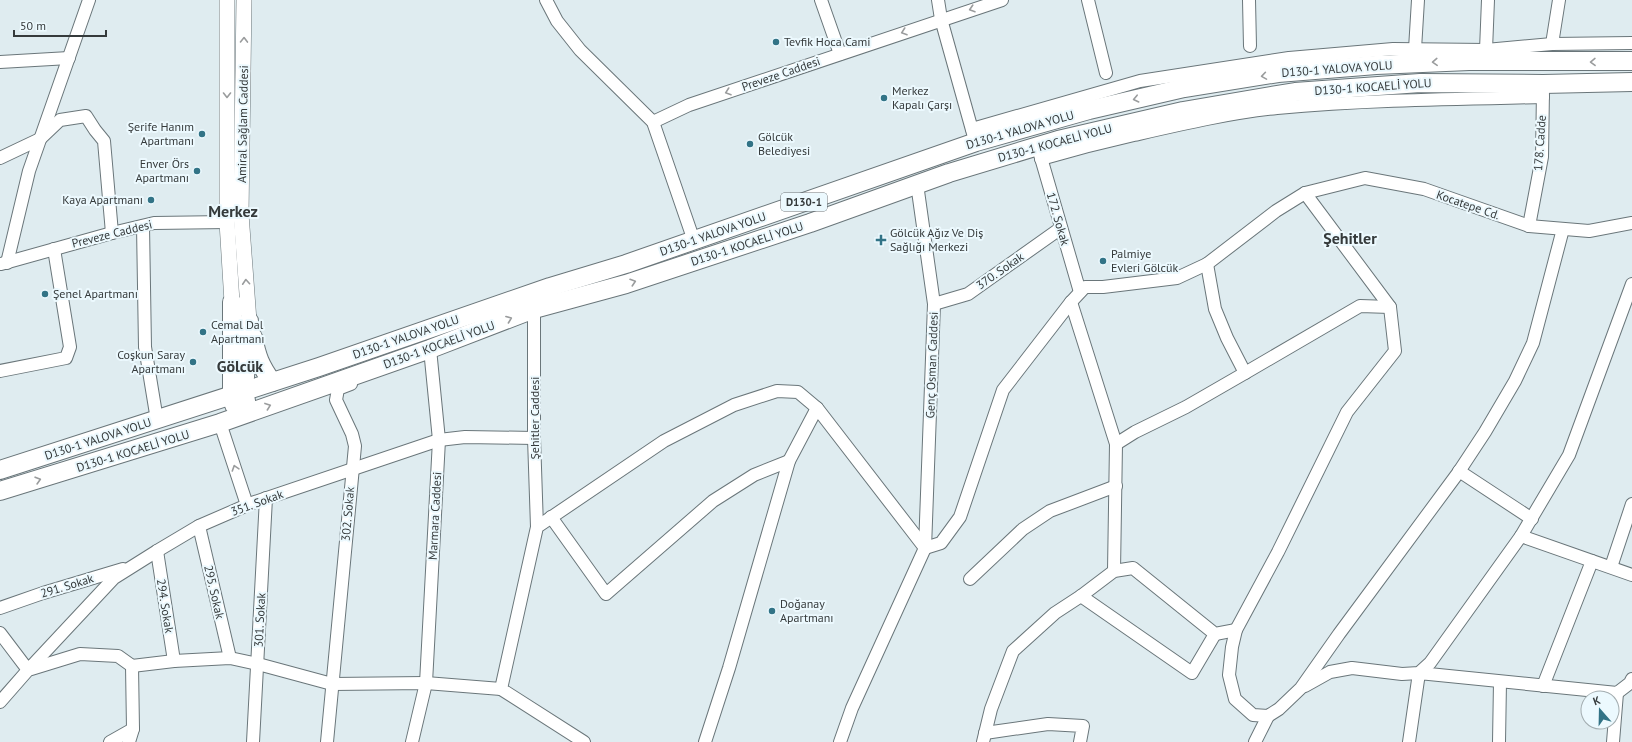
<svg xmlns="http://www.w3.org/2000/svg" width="1632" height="742" font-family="'PT Sans',sans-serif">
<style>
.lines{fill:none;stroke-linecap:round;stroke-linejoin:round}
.minor-casing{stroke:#6a767a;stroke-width:14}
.major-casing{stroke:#6a767a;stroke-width:16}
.highway-casing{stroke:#6a767a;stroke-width:20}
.minor{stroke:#fff;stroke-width:12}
.major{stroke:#fff;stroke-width:15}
.highway{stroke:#fff;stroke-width:18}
.oneway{stroke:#9a9c9d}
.poi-dot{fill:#327386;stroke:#ecf9fe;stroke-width:1.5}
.labels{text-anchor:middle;stroke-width:4;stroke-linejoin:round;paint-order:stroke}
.shield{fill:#ecf9fe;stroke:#6c7376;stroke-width:1}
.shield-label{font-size:11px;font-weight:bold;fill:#353a3b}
.poi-label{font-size:12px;fill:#353a3b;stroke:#ecf9fe;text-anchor:start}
.street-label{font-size:12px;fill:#353a3b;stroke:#ecf9fe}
.district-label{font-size:16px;font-weight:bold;fill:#353a3b;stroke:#ecf9fe}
</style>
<rect width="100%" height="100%" fill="#dfecf0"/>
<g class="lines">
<defs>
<g id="minor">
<polyline points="546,0 557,21 580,50 653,122 694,241"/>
<polyline points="821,0 840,54"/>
<polyline points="938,0 941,19 974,137"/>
<polyline points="1088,0 1106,73"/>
<polyline points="1249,0 1250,46"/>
<polyline points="1552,44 1559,0"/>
<polyline points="1415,49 1418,0"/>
<polyline points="1486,50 1488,0"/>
<polyline points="0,62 69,58"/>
<polyline points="653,122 689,105 1002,0"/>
<polyline points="972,129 1140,81 1289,58 1393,49 1486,50 1552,44 1632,43"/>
<polyline points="1039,151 1080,292"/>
<polyline points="0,158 40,139 60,120 86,116 95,130 104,141 112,233"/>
<path d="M 1041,159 C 1072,150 1103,142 1134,135 C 1182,124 1229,113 1277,108 C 1365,100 1454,99 1543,97"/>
<polyline points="1305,193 1390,307 1395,351 1347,412 1278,552 1236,630 1232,647 1229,675 1235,699 1253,715 1268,716 1279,709 1301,688 1339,634 1458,473 1485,432 1515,381 1533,343 1563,229"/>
<polyline points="143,226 145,347 157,420"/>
<polyline points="1529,226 1542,157 1543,90"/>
<polyline points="7,263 29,171 89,0"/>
<polyline points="1,264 112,233 154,223 227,222"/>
<polyline points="1207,264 1215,309 1227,338 1245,373"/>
<polyline points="1071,302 1116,444 1114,571"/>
<polyline points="934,304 968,294 1061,228"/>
<polyline points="534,309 534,438 537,527"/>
<polyline points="0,371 66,358 70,347 54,249"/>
<polyline points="220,423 247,505"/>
<polyline points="1116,444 1135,432 1186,407 1245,373 1360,306 1390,307"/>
<polyline points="1459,471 1532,519"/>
<polyline points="551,517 606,594 713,501 754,475 789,461"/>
<polyline points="199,526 230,658"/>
<polyline points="1521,536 1632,575"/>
<polyline points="925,548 941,543 960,517 1003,390 1071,302 1085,287 1103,287 1177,278 1207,264 1276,211 1305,193 1365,178 1424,189 1529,226 1589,231 1632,223"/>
<polyline points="157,551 174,661"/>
<polyline points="1611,567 1632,504"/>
<polyline points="970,579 1023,529 1050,511 1116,486"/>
<polyline points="1081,596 1192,673 1215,634"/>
<polyline points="0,608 43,593 123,569"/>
<polyline points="0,633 28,670 114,578 157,551 199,526 252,503 439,440 465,437 534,438"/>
<polyline points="132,666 174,661 230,658 258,664 332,684 426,683 501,689"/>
<polyline points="1305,686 1330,672 1352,668 1402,674 1419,673 1430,663 1521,536 1569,455 1632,284"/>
<polyline points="1543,686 1592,561"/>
<polyline points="0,702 28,670 80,654 118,656 132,666 133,729 129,742"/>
<polyline points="985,733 1048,724 1083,726 1080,742"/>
<polyline points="110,742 133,729"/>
<polyline points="253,742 266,498"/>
<polyline points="327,742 355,446 352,434 336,400 338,389 351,384"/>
<polyline points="412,742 426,683 439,440 430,349"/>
<polyline points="584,742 501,689 537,527 664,441 734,405 777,391 798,392 817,408 925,548"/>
<polyline points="705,742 729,668 789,461 817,408"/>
<polyline points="840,742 852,708 925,548 934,304 917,184"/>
<polyline points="983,742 991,709 1013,651 1055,613 1081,596 1114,571 1133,568 1215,634 1236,630"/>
<polyline points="1255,742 1268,716"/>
<polyline points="1409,742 1419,673 1617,693 1630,683 1632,679"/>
<polyline points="1499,742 1500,682"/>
<polyline points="1613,742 1617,693"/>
</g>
<g id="major">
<polyline points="227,0 227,222 232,302"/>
<polyline points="244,0 241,214 249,321"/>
</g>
<g id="highway">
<polyline points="232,302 232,395 234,405"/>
<path d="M 253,337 C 257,357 260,365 272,382"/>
<polyline points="246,401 244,391 249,321"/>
<polyline points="0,470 319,367 550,287 626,264 976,142 1089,110 1184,88 1278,73 1376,65 1469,61 1632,61"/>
<polyline points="0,491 220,423 430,349 534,309 626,284 810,223 949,173 1058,140 1183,111 1295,92 1420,83 1543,84 1632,82"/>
</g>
</defs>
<use href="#minor" class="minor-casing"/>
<use href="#major" class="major-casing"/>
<use href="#highway" class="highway-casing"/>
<use href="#minor" class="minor"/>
<use href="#major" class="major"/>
<use href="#highway" class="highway"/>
</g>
<defs><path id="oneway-chevron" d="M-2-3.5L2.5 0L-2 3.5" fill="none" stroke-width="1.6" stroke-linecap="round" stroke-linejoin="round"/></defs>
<g class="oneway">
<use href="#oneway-chevron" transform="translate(972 9) rotate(162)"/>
<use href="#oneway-chevron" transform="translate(904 32) rotate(161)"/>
<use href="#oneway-chevron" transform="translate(244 40) rotate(-89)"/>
<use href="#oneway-chevron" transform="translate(1435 62) rotate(177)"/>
<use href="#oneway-chevron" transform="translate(1593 62) rotate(179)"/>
<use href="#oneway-chevron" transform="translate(1264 76) rotate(171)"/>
<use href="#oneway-chevron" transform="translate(728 92) rotate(161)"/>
<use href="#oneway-chevron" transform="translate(227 95) rotate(90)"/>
<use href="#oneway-chevron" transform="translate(1136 99) rotate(167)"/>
<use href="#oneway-chevron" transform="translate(246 282) rotate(-94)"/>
<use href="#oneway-chevron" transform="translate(633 282) rotate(-18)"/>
<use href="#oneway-chevron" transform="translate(509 319) rotate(-21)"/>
<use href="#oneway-chevron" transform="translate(268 406) rotate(-20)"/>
<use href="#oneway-chevron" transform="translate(235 468) rotate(-108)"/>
<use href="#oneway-chevron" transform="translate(38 480) rotate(-16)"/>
</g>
<g class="poi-dot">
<circle cx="776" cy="42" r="4"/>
<circle cx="884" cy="98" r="4"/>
<circle cx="202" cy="134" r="4"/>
<circle cx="750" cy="144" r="4"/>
<circle cx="197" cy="171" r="4"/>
<circle cx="151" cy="200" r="4"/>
<path d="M879 234h4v4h4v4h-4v4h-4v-4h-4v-4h4z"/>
<circle cx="1103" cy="261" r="4"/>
<circle cx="45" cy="294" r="4"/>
<circle cx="203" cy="332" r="4"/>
<circle cx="193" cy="362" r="4"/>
<circle cx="772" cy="611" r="4"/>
</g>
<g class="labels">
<rect class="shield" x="781" y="193" width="46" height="18" rx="3"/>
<g class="shield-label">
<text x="804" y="206">D130-1</text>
</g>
<g class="poi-label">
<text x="784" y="46">Tevfik Hoca Cami</text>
<text x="892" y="95">Merkez<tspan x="892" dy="14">Kapalı Çarşı</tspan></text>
<text x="194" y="131" text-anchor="end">Şerife Hanım<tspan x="194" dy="14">Apartmanı</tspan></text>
<text x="758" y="141">Gölcük<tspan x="758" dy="14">Belediyesi</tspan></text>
<text x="189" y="168" text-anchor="end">Enver Örs<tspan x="189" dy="14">Apartmanı</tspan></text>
<text x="143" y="204" text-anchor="end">Kaya Apartmanı</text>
<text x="890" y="237">Gölcük Ağız Ve Diş<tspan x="890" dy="14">Sağlığı Merkezi</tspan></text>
<text x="1111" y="258">Palmiye<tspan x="1111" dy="14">Evleri Gölcük</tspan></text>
<text x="53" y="298">Şenel Apartmanı</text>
<text x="211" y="329">Cemal Dal<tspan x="211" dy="14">Apartmanı</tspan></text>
<text x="185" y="359" text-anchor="end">Coşkun Saray<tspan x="185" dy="14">Apartmanı</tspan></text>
<text x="780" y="608">Doğanay<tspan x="780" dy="14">Apartmanı</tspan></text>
</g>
<g class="street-label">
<text transform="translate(1337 69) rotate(-4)" y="4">D130-1 YALOVA YOLU</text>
<text transform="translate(781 74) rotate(-19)" y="4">Preveze Caddesi</text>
<text transform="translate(1373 87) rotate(-4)" y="4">D130-1 KOCAELİ YOLU</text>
<text transform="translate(243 124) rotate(-89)" y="4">Amiral Sağlam Caddesi</text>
<text transform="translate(1020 130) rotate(-16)" y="4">D130-1 YALOVA YOLU</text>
<text transform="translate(1055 143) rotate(-15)" y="4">D130-1 KOCAELİ YOLU</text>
<text transform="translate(1540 143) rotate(-86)" y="4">178. Cadde</text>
<text transform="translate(1468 205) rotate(19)" y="4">Kocatepe Cd.</text>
<text transform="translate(1058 219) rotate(74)" y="4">172. Sokak</text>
<text transform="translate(112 234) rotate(-14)" y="4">Preveze Caddesi</text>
<text transform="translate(713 234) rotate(-19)" y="4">D130-1 YALOVA YOLU</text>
<text transform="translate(747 244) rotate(-18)" y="4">D130-1 KOCAELİ YOLU</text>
<text transform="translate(1000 271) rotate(-35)" y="4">370. Sokak</text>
<text transform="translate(406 337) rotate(-19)" y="4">D130-1 YALOVA YOLU</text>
<text transform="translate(439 345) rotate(-20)" y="4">D130-1 KOCAELİ YOLU</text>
<text transform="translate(932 365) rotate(-88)" y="4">Genç Osman Caddesi</text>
<text transform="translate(535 418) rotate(-90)" y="4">Şehitler Caddesi</text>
<text transform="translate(98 439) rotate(-18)" y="4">D130-1 YALOVA YOLU</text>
<text transform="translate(133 451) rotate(-17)" y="4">D130-1 KOCAELİ YOLU</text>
<text transform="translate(257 503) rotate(-20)" y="4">351. Sokak</text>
<text transform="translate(348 514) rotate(-85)" y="4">302. Sokak</text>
<text transform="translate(435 516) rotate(-87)" y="4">Marmara Caddesi</text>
<text transform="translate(67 586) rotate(-17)" y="4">291. Sokak</text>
<text transform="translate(214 592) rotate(77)" y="4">295. Sokak</text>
<text transform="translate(165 606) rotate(81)" y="4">294. Sokak</text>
<text transform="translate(260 620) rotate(-87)" y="4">301. Sokak</text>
</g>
<g class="district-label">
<text x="233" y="217">Merkez</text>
<text x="1350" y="244">Şehitler</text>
<text x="240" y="372">Gölcük</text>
</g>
</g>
<g transform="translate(1600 710) rotate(340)"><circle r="19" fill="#ecf9fe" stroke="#a3adb0"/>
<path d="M0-3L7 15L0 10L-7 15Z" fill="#327386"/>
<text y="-6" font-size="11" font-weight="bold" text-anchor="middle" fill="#353a3b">K</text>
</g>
<path d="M14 30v6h92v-6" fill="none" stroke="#353a3b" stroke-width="2"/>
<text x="20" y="30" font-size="12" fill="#353a3b" stroke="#ecf9fe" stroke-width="3" paint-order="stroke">50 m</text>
</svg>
